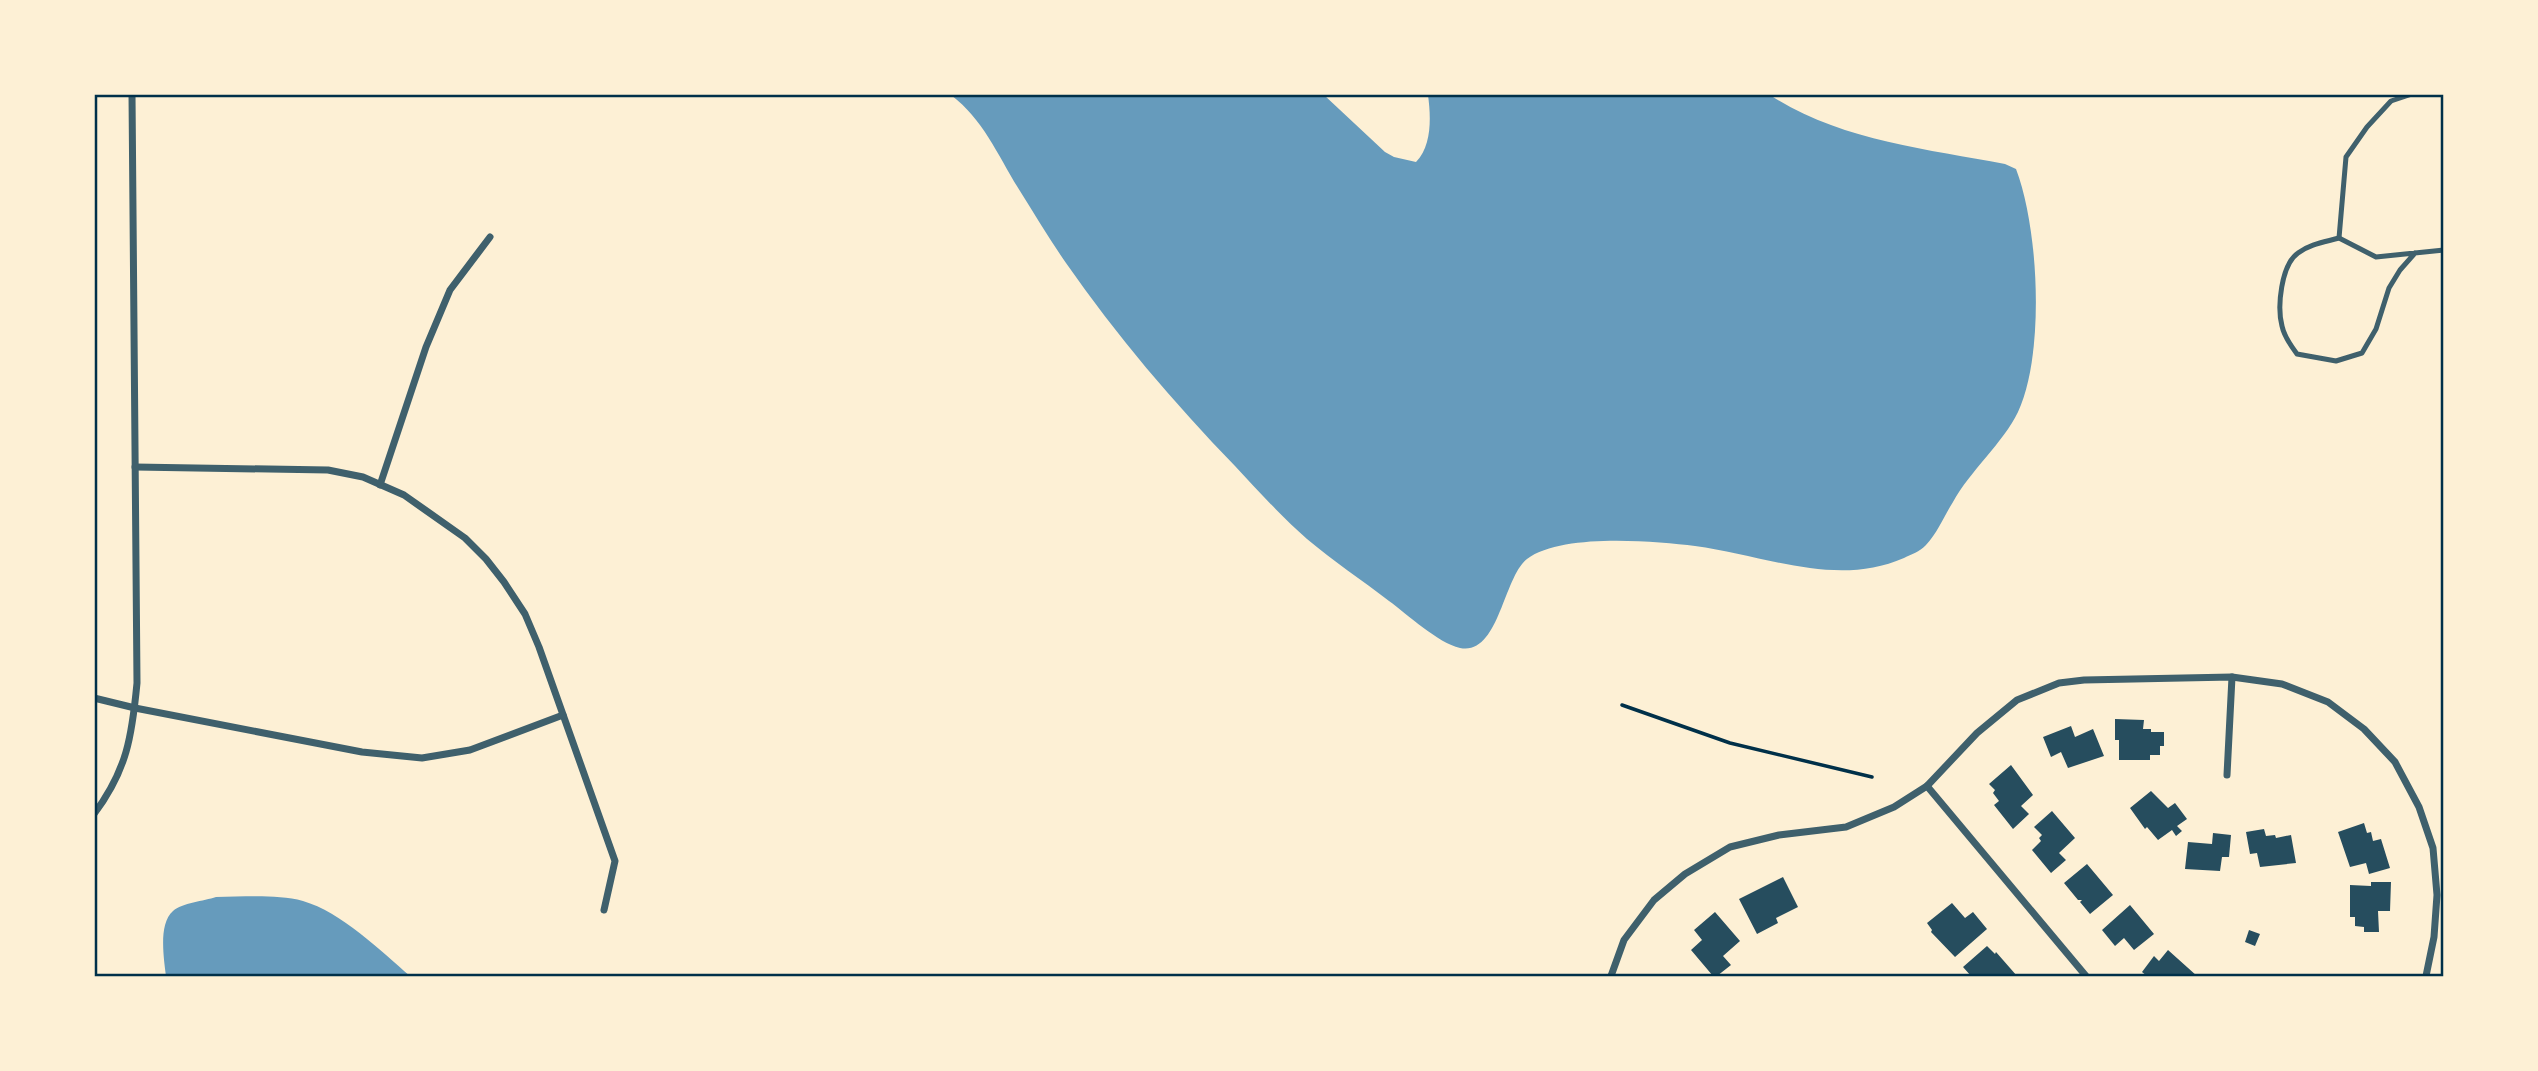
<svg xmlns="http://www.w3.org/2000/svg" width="2538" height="1071" font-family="Figtree,sans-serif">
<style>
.water{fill:#669bbc}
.building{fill:#264d5e}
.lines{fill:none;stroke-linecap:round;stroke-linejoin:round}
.path{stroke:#003049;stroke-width:3.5}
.service{stroke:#3f606c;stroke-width:5}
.minor{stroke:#3f606c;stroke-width:7}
.neatline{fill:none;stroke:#003049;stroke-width:2.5}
</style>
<rect width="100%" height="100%" fill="#fdf0d5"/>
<g class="water">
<path d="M 951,95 L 1324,95 L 1385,152 L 1394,157 L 1416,162 C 1432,146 1431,117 1428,95 L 1770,95 C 1838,140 1926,149 2005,164 L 2016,169 C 2039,229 2045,354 2018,412 C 2003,443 1970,471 1953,502 C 1944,516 1938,532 1926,545 C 1919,552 1912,554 1904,558 C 1836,588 1764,555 1695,546 C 1653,541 1562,533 1527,559 C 1503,578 1499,656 1460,648 C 1438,643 1407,614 1389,601 C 1362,580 1333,561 1307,539 C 1282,517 1258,491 1235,466 C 1174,403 1116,335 1066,263 C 1050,240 1035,215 1020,191 C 998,156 984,120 951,95 Z"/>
<path d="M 216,897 C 243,897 276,894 303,901 C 341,912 381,951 410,976 L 166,976 C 164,959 158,924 173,911 C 182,903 204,901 216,897 Z"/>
</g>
<g class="building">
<polygon points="2115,719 2144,720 2143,729 2151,729 2151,732 2164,732 2164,746 2160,746 2160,755 2150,755 2150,760 2119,760 2119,740 2115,740"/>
<polygon points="2071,726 2075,737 2093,729 2104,756 2068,768 2061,752 2051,757 2043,737"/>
<polygon points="2011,765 2033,795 2021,806 2029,814 2013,829 1994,805 1999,801 1993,793 1995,790 1989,784"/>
<polygon points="2151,791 2168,808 2175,803 2187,819 2177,826 2182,831 2176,836 2172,830 2158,840 2147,827 2145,829 2130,808"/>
<polygon points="2052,811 2075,838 2059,853 2066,860 2051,873 2032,850 2041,841 2039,838 2042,835 2034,827"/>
<polygon points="2364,823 2367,833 2371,832 2373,841 2381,839 2390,868 2369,874 2366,863 2350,867 2338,832"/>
<polygon points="2264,829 2266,836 2275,835 2276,838 2291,835 2296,863 2260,867 2257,853 2250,854 2246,832"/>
<polygon points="2213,833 2231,835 2229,857 2222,857 2220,871 2185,869 2188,842 2212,844"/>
<polygon points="2087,864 2113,895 2090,914 2080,902 2082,900 2078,900 2064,883"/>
<polygon points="1783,877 1798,907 1776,918 1778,923 1757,934 1739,899"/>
<polygon points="2371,882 2391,882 2390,911 2378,911 2379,932 2364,932 2364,927 2355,926 2355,917 2350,917 2350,885 2371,886"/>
<polygon points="1952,903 1965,918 1973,912 1987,929 1955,957 1931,932 1932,930 1927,923"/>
<polygon points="2130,905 2154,934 2134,950 2124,938 2115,946 2102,930"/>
<polygon points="1715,912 1740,941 1723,956 1731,965 1717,976 1713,976 1691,950 1702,940 1694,930"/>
<polygon points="2249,930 2260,934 2255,946 2245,942"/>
<polygon points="1987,946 1995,954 1996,952 2017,976 1971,976 1963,967"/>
<polygon points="2168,950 2197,976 2147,976 2142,972 2154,956 2159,961"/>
</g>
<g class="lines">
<polyline class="path" points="1622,705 1730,743 1872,777"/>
<g class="service">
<polyline points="2339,238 2346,157 2367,127 2391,101 2412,94"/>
<path d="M 2415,253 L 2400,270 L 2389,288 L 2376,329 L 2362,353 L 2336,361 L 2297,354 C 2291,346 2284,336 2282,326 C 2277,307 2281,265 2298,253 C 2310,244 2325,242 2339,238 L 2376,257 L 2444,250"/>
</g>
<g class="minor">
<polyline points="135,467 328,470 363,477 404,495 465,538 486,559 504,582 525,614 539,647 615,861 604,910"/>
<polyline points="380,485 426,347 450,290 490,237"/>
<polyline points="94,698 135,708 362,752 422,758 470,750 563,715"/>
<polyline points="2227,775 2232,677"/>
<polyline points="1927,786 2086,976"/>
<path d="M 94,814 C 127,770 132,736 137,683 L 132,94"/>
<polyline points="1611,976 1624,940 1654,900 1685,874 1730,847 1779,835 1846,827 1894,807 1927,786 1977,733 2017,700 2059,683 2084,680 2232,677 2282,684 2328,702 2364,729 2395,762 2419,807 2433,848 2437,895 2434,937 2426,976"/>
</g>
</g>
<rect width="2538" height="1071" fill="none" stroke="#fdf0d5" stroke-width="192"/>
<rect x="96" y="96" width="2346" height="879" class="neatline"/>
</svg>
